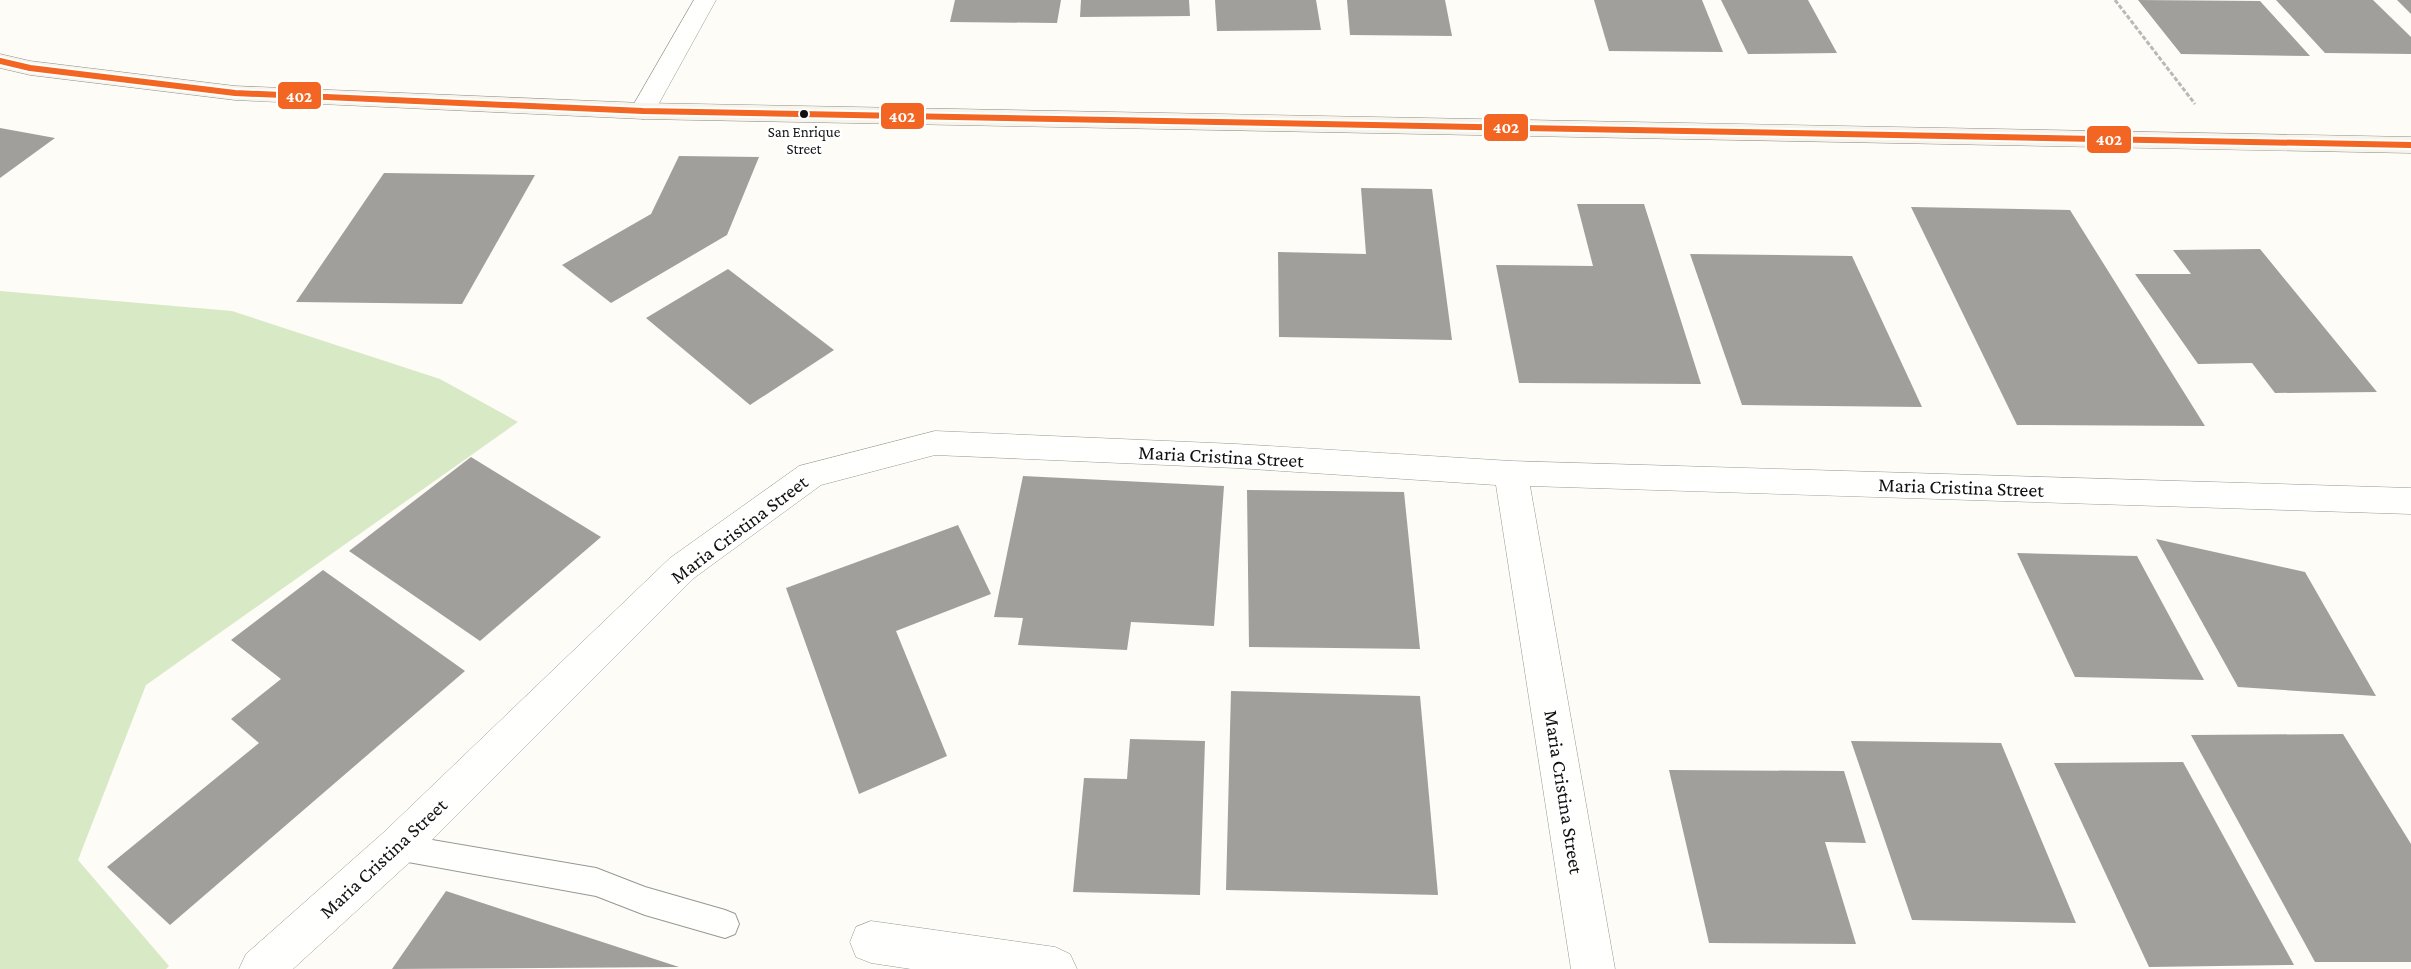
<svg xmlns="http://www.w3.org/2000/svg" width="2411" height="969" font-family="'Crimson Pro',serif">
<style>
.forest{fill:#d8eac5}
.building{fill:#a19f9c}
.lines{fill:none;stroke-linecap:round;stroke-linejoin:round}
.lane-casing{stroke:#979795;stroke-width:2}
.street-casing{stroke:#979795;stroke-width:1}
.secondary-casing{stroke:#8e8d8b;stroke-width:1}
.path{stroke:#b9b9b8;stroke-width:3;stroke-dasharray:4.5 2;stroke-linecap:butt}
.lane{fill:#fffffe;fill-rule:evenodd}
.street{fill:#fffffe;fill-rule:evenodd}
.secondary{fill:#f6f4eb;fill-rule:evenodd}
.bus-1-casing{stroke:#fff;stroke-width:10}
.bus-1{stroke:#f26522;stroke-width:6}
.bus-dot{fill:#111;stroke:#fff;stroke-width:2}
.labels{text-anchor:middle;stroke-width:6;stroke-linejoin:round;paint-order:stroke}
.far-bus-label{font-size:15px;fill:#111;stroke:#fff}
.street-label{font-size:20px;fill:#111;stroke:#fff}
.line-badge{stroke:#fff;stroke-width:2}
.badge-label{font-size:16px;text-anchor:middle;font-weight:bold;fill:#fff}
</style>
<rect width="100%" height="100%" fill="#fdfcf7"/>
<polygon class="forest" points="0,291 232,311 440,379 518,422 146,685 78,860 169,966 166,969 0,969"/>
<g class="building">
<polygon points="955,0 1061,0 1057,23 950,22"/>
<polygon points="1081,0 1189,0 1190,16 1080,17"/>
<polygon points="1215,0 1316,0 1321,30 1217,31"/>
<polygon points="1347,0 1445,0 1452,36 1350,35"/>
<polygon points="1594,0 1702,0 1723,52 1609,51"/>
<polygon points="1721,0 1808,0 1837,53 1748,54"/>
<polygon points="2138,0 2260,1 2310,56 2181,54"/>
<polygon points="2276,0 2373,0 2411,37 2411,54 2325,53"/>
<polygon points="2397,0 2411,0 2411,14"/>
<polygon points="0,128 55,138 0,178"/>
<polygon points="679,156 759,157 727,235 611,303 562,265 651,214"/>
<polygon points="384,173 535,175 462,304 296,302"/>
<polygon points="1361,188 1432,189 1452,340 1279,337 1278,252 1366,254"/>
<polygon points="1577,204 1644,204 1701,384 1519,383 1496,265 1593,266"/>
<polygon points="1911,207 2070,210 2205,426 2017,425"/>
<polygon points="2260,249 2377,392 2275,393 2252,363 2198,364 2135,274 2191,274 2173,250"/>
<polygon points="1690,254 1852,256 1922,407 1742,405"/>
<polygon points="728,269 834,350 750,405 646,318"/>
<polygon points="471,457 601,537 480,641 349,551"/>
<polygon points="1023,476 1224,486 1214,626 1131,622 1127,650 1018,645 1023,618 994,617"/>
<polygon points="1247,490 1404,492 1420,649 1249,647"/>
<polygon points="958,525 991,594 896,631 947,756 859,794 786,588"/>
<polygon points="2156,539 2305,572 2376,696 2238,687"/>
<polygon points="2017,553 2137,556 2204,680 2075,677"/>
<polygon points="323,570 465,671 170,925 107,867 259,743 231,719 281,679 231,640"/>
<polygon points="1231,691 1420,696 1438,895 1226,890"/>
<polygon points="2343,734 2411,844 2411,962 2315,962 2191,735"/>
<polygon points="1130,739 1205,741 1200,895 1073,892 1084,778 1127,779"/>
<polygon points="1851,741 2001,743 2076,923 1912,920"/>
<polygon points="2183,762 2294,965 2149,967 2054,763"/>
<polygon points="1669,770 1844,771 1866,843 1825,842 1856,944 1709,943"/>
<polygon points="446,891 679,967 392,969"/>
</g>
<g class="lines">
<defs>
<polygon id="lane" points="397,834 596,868 645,887 725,910 735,914 739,924 735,934 725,938 645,915 596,896 397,860 387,856 383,847 387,838"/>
<g id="street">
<polygon points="694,0 716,0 652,116 643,119 634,116 630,111"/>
<polygon points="935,431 1236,444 1511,461 2411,488 2411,514 1530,486 1615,969 1571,969 1496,485 1236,468 935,455 821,485 694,578 411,861 293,969 239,969 246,954 383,833 670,558 799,466"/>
<polygon points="871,921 1055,947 1070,954 1077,969 911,969 871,963 856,957 850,942 856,927"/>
</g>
<polygon id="secondary" points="0,54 30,61 235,86 643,103 2411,137 2411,153 643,119 235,100 30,75 0,68"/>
</defs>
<use href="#lane" class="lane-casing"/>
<use href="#street" class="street-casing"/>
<use href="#secondary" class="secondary-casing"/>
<polyline class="path" points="2115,0 2195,104"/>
<use href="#lane" class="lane"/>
<use href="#street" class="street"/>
<use href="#secondary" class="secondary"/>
<defs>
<polyline id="bus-1" points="0,61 30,68 235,93 643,111 2411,145"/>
</defs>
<use href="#bus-1" class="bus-1-casing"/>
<use href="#bus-1" class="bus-1"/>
</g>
<circle class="bus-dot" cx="804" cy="114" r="5"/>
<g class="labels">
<g class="far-bus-label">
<text x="804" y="137">San Enrique<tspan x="804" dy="17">Street</tspan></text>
</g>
<g class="street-label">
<text transform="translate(1221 456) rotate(3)" y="7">Maria Cristina Street</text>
<text transform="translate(1961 487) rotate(2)" y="7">Maria Cristina Street</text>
<text transform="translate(739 529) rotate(-37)" y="7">Maria Cristina Street</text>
<text transform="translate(1564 792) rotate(81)" y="7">Maria Cristina Street</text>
<text transform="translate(383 858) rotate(-43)" y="7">Maria Cristina Street</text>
</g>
</g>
<g class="line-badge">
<rect x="277" y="81" width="45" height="29" rx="6" fill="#f26522"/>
<rect x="880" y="102" width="45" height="28" rx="6" fill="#f26522"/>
<rect x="1483" y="113" width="46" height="29" rx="6" fill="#f26522"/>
<rect x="2086" y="125" width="46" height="29" rx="6" fill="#f26522"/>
</g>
<g class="badge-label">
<text x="299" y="102">402</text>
<text x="902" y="122">402</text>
<text x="1506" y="133">402</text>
<text x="2109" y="145">402</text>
</g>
</svg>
